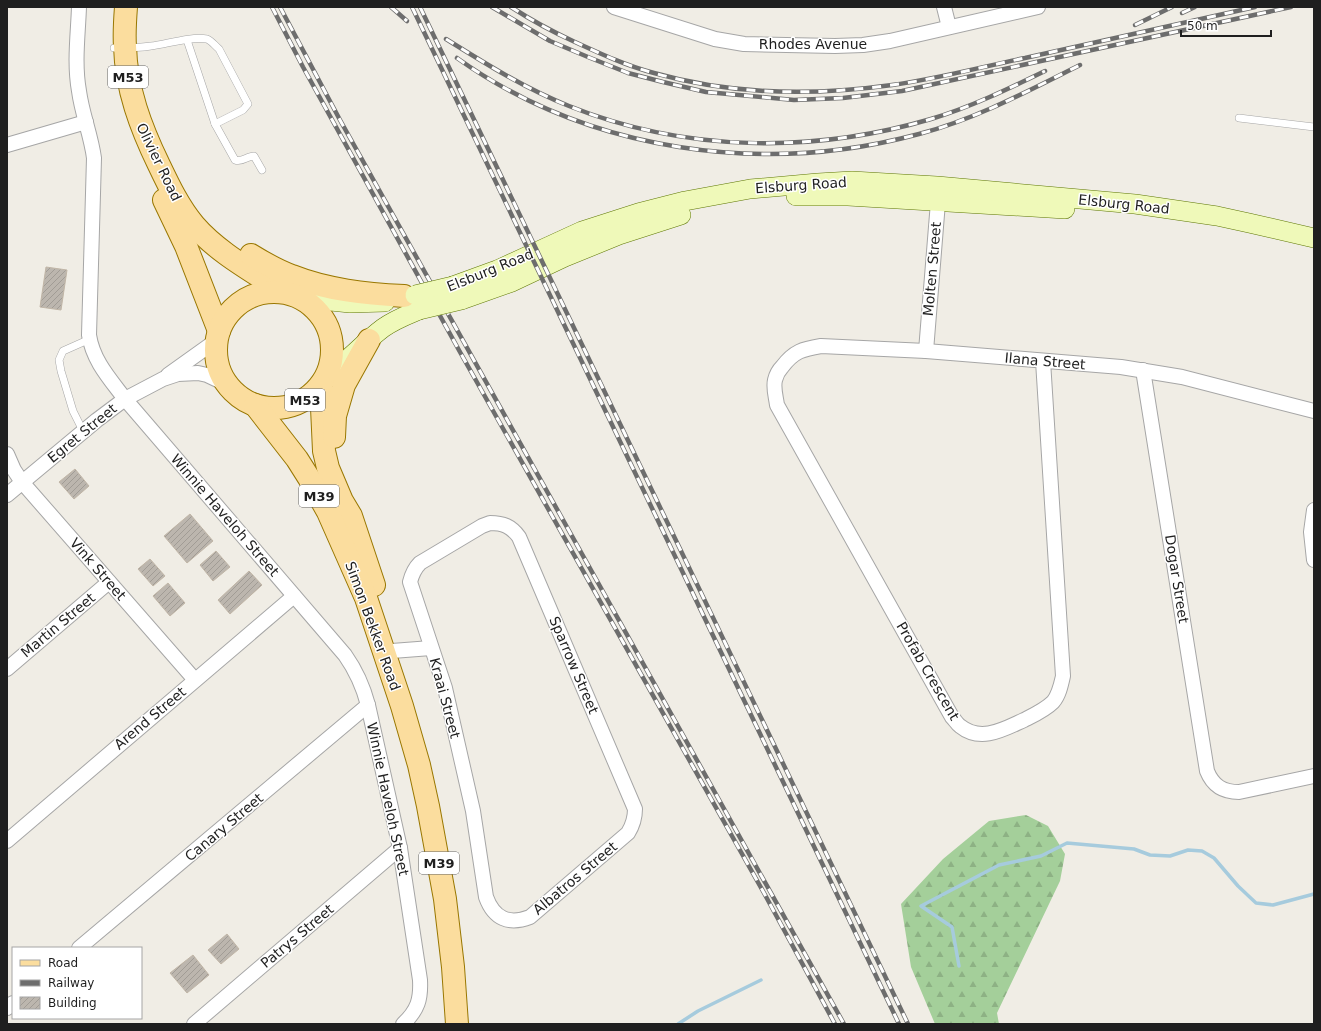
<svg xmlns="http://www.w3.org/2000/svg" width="1321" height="1031" font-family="'DejaVu Sans',sans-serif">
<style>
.forest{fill:url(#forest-firs)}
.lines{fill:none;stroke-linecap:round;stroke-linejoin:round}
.stream{stroke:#a6cbdd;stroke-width:3.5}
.building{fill:url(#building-hatch);stroke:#c1b6a7}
.lane-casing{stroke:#a6a6a6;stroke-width:8}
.street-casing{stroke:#a6a6a6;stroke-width:16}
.secondary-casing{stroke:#5e7705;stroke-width:20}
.primary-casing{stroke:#997701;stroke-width:24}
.lane{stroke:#fff;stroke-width:7}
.street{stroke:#fff;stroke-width:14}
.secondary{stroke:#eff9b9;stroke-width:19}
.primary{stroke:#fbdd9e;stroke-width:22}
.rail-casing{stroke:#6d6d6d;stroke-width:4.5}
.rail{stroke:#fff;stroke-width:3;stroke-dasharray:9;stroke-linecap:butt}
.secondary-bridge-casing{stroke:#5e7705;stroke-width:20;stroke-linecap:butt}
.secondary-bridge{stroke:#eff9b9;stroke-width:19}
.labels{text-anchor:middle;stroke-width:3;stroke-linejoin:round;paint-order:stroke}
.shield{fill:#fff;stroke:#626262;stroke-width:1}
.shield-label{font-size:13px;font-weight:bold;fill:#1f1f1f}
.street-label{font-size:14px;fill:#1f1f1f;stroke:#fff}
</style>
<defs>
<pattern id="forest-firs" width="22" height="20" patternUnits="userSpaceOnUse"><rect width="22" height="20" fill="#a4cf9a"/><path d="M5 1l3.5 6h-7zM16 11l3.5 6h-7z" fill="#8db184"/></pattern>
<pattern id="building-hatch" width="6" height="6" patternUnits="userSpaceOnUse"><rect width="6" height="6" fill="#bcb6ae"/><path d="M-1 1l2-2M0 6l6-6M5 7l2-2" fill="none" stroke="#a19c95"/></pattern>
</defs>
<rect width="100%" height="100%" fill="#f0ede5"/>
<polygon class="forest" points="1026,815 1048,826 1065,854 1060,881 997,1013 999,1024 935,1024 911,967 901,904 943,859 989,821"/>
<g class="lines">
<g class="stream">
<polyline points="959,966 952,927 921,906 999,865 1041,856 1067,843 1134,849 1150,855 1170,856 1188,850 1202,851 1214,858 1238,886 1256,903 1273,905 1314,894"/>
<polyline points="678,1024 698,1011 761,980"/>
</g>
</g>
<g class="building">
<polygon points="46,267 67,270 61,310 40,307"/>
<polygon points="75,469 89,486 74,499 59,482"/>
<polygon points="190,514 213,541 187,563 164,536"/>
<polygon points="216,551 230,567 213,581 200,565"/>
<polygon points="150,559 165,576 153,586 138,569"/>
<polygon points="249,571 262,585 230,614 218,600"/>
<polygon points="168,583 185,603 170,616 153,596"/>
<polygon points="227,934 239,949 221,964 208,950"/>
<polygon points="193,955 209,975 187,993 170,973"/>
</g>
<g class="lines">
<defs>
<g id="lane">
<polyline points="187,40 215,124"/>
<path d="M 114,48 C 126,48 139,48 151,46 C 167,44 191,36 207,39 C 212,41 215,46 219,49 L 248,104 L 243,110 L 215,124 L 235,160 C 242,163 247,156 254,156 L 262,170"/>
<polyline points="1239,118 1314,127"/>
<polyline points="83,431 73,411 61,371 59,360 63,351 90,339"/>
</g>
<g id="street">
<path d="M 79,7 C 78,35 74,63 79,91 C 82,114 91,135 94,158 L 89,335 C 93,361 110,379 125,399 L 345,655 C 357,672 363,686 368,705 L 400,848 L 420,980 C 421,999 418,1010 403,1024"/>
<polyline points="614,7 715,39 744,44 835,46 863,45 890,41 1038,7"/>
<polyline points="944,7 949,27"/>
<polyline points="7,145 86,122"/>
<polyline points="926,351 938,202 937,192"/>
<path d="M 1043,361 L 1063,676 C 1061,685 1059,695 1053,702 C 1045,710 1034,715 1024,720 C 1004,729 981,743 960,726 C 957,724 955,720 952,717 L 777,405 C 776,397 773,388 775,380 C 776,376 779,370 782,367 C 794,351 803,349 821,346 L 926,351 L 1121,367 L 1182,377 L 1314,411"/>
<path d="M 1143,370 L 1207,771 C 1213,786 1223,792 1239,792 L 1314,776"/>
<polyline points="168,375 217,340"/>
<polyline points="7,454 14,470 22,482 195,680"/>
<polyline points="7,495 97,420 125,399 163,379 178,374 198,373 207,375 226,384"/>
<polyline points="1314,510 1311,532 1314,560"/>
<path d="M 490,523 C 503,523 511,526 519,537 L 635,809 C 635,819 633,825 628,833 L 530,917 C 509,925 494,919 486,897 L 473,811 L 445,688 L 410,582 C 412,574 414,569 420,563 L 482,526 Z"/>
<polyline points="382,649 392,651 431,648"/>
<polyline points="7,669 109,582"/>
<polyline points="7,841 294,596"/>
<polyline points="79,948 368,705"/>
<polyline points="7,1008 13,1003"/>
<polyline points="194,1024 400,848"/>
</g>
<g id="secondary">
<polyline points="796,196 848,196 1065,209"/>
<polyline points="453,286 497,270 582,231 638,213 685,201 750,189 818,183 852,181 937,186 1135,204 1217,216 1249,223 1314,238"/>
<polyline points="302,298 350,303 385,302"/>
<polyline points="461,300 512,282 565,257 619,235 681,215"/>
<path d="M 327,376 C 347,362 363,343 383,328 C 394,320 407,315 419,310"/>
</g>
<g id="primary">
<path d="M 126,7 C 125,20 124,33 125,46 C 126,89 141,128 159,165 C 169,186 179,207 194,225 C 218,253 254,272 284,292"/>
<polyline points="164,200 186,246 219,331"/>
<path d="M 251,255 C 264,263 278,271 292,276 C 327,290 366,294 404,296"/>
<circle cx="274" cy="350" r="58"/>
<polyline points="321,386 324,451 328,468 342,501 351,516 374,585"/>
<polyline points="255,405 297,459 309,478 328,512 366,598 402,706 419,765 428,806 445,899 453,967 457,1024"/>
<polyline points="334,437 335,416 344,385 369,340"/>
</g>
</defs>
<use href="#lane" class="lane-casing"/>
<use href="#street" class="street-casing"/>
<use href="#secondary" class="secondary-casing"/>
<use href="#primary" class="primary-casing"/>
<use href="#lane" class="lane"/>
<use href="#street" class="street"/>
<use href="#secondary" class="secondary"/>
<use href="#primary" class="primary"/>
<defs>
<g id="rail">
<polyline points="272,7 303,67 460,352 764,893 835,1024"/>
<polyline points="280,7 340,120 844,1024"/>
<polyline points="391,7 407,21"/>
<polyline points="412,7 899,1024"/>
<polyline points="420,7 908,1024"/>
<polyline points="492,7 550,41 588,57 628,73 663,82 706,92 794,100 843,98 902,91 1291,7"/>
<path d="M 511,7 C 531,20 553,32 575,42 C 601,54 627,66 654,73 C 732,95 813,96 892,85 C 937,79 981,67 1025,58 C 1102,41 1179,24 1255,7"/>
<polyline points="1182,13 1195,7"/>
<polyline points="1135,25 1172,7"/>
<path d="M 446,39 C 486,64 526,89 569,106 C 684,152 812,154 931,119 C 971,107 1008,89 1045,71"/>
<path d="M 457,58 C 589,152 763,176 919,134 C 976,119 1028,91 1080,65"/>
</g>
</defs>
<use href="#rail" class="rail-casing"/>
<use href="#rail" class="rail"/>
<defs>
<g id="secondary-bridge">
<polyline points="415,295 453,286"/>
<polyline points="419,310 461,300"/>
</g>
</defs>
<use href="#secondary-bridge" class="secondary-bridge-casing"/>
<use href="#secondary-bridge" class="secondary-bridge"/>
</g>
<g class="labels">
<g class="shield">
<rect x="108" y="66" width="40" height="22" rx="3"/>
<rect x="285" y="389" width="40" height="22" rx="3"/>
<rect x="299" y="485" width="40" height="22" rx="3"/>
<rect x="419" y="852" width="40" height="22" rx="3"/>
</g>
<g class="shield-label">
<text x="128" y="82">M53</text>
<text x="305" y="405">M53</text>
<text x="319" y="501">M39</text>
<text x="439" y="868">M39</text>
</g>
<g class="street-label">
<text x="813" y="49">Rhodes Avenue</text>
<text transform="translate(159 162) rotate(64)" y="5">Olivier Road</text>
<text transform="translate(801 185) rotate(-4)" y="5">Elsburg Road</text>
<text transform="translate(1124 204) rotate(6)" y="5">Elsburg Road</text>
<text transform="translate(932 269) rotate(-85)" y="5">Molten Street</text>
<text transform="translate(490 270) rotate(-22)" y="5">Elsburg Road</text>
<text transform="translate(1045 361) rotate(5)" y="5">Ilana Street</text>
<text transform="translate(82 433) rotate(-39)" y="5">Egret Street</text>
<text transform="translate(225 515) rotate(49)" y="5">Winnie Haveloh Street</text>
<text transform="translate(98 569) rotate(49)" y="5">Vink Street</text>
<text transform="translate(1177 579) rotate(81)" y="5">Dogar Street</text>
<text transform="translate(58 625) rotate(-40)" y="5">Martin Street</text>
<text transform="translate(373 626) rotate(70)" y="5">Simon Bekker Road</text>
<text transform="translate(574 665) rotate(67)" y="5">Sparrow Street</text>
<text transform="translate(928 671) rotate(60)" y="5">Profab Crescent</text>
<text transform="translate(445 698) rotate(75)" y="5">Kraai Street</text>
<text transform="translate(150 718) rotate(-40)" y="5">Arend Street</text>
<text transform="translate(388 799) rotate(78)" y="5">Winnie Haveloh Street</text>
<text transform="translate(224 827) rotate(-40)" y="5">Canary Street</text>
<text transform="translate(575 878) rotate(-40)" y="5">Albatros Street</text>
<text transform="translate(297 936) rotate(-40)" y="5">Patrys Street</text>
</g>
</g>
<rect width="1321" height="1031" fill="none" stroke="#1f1f1f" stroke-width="16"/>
<rect x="12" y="947" width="130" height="72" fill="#ffffff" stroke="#a5a5a5"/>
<rect x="20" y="960" width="20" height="6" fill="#fbdd9e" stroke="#a5a5a5"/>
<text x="48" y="967" font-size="12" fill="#1f1f1f">Road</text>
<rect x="20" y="980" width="20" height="6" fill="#6d6d6d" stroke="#a5a5a5"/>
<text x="48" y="987" font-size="12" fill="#1f1f1f">Railway</text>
<rect x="20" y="997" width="20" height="12" fill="url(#building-hatch)" stroke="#a5a5a5"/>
<text x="48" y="1007" font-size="12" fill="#1f1f1f">Building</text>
<path d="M1181 30v6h90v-6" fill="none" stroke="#1f1f1f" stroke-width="2"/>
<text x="1187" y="30" font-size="12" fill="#1f1f1f" stroke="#ffffff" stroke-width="3" paint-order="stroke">50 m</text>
</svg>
